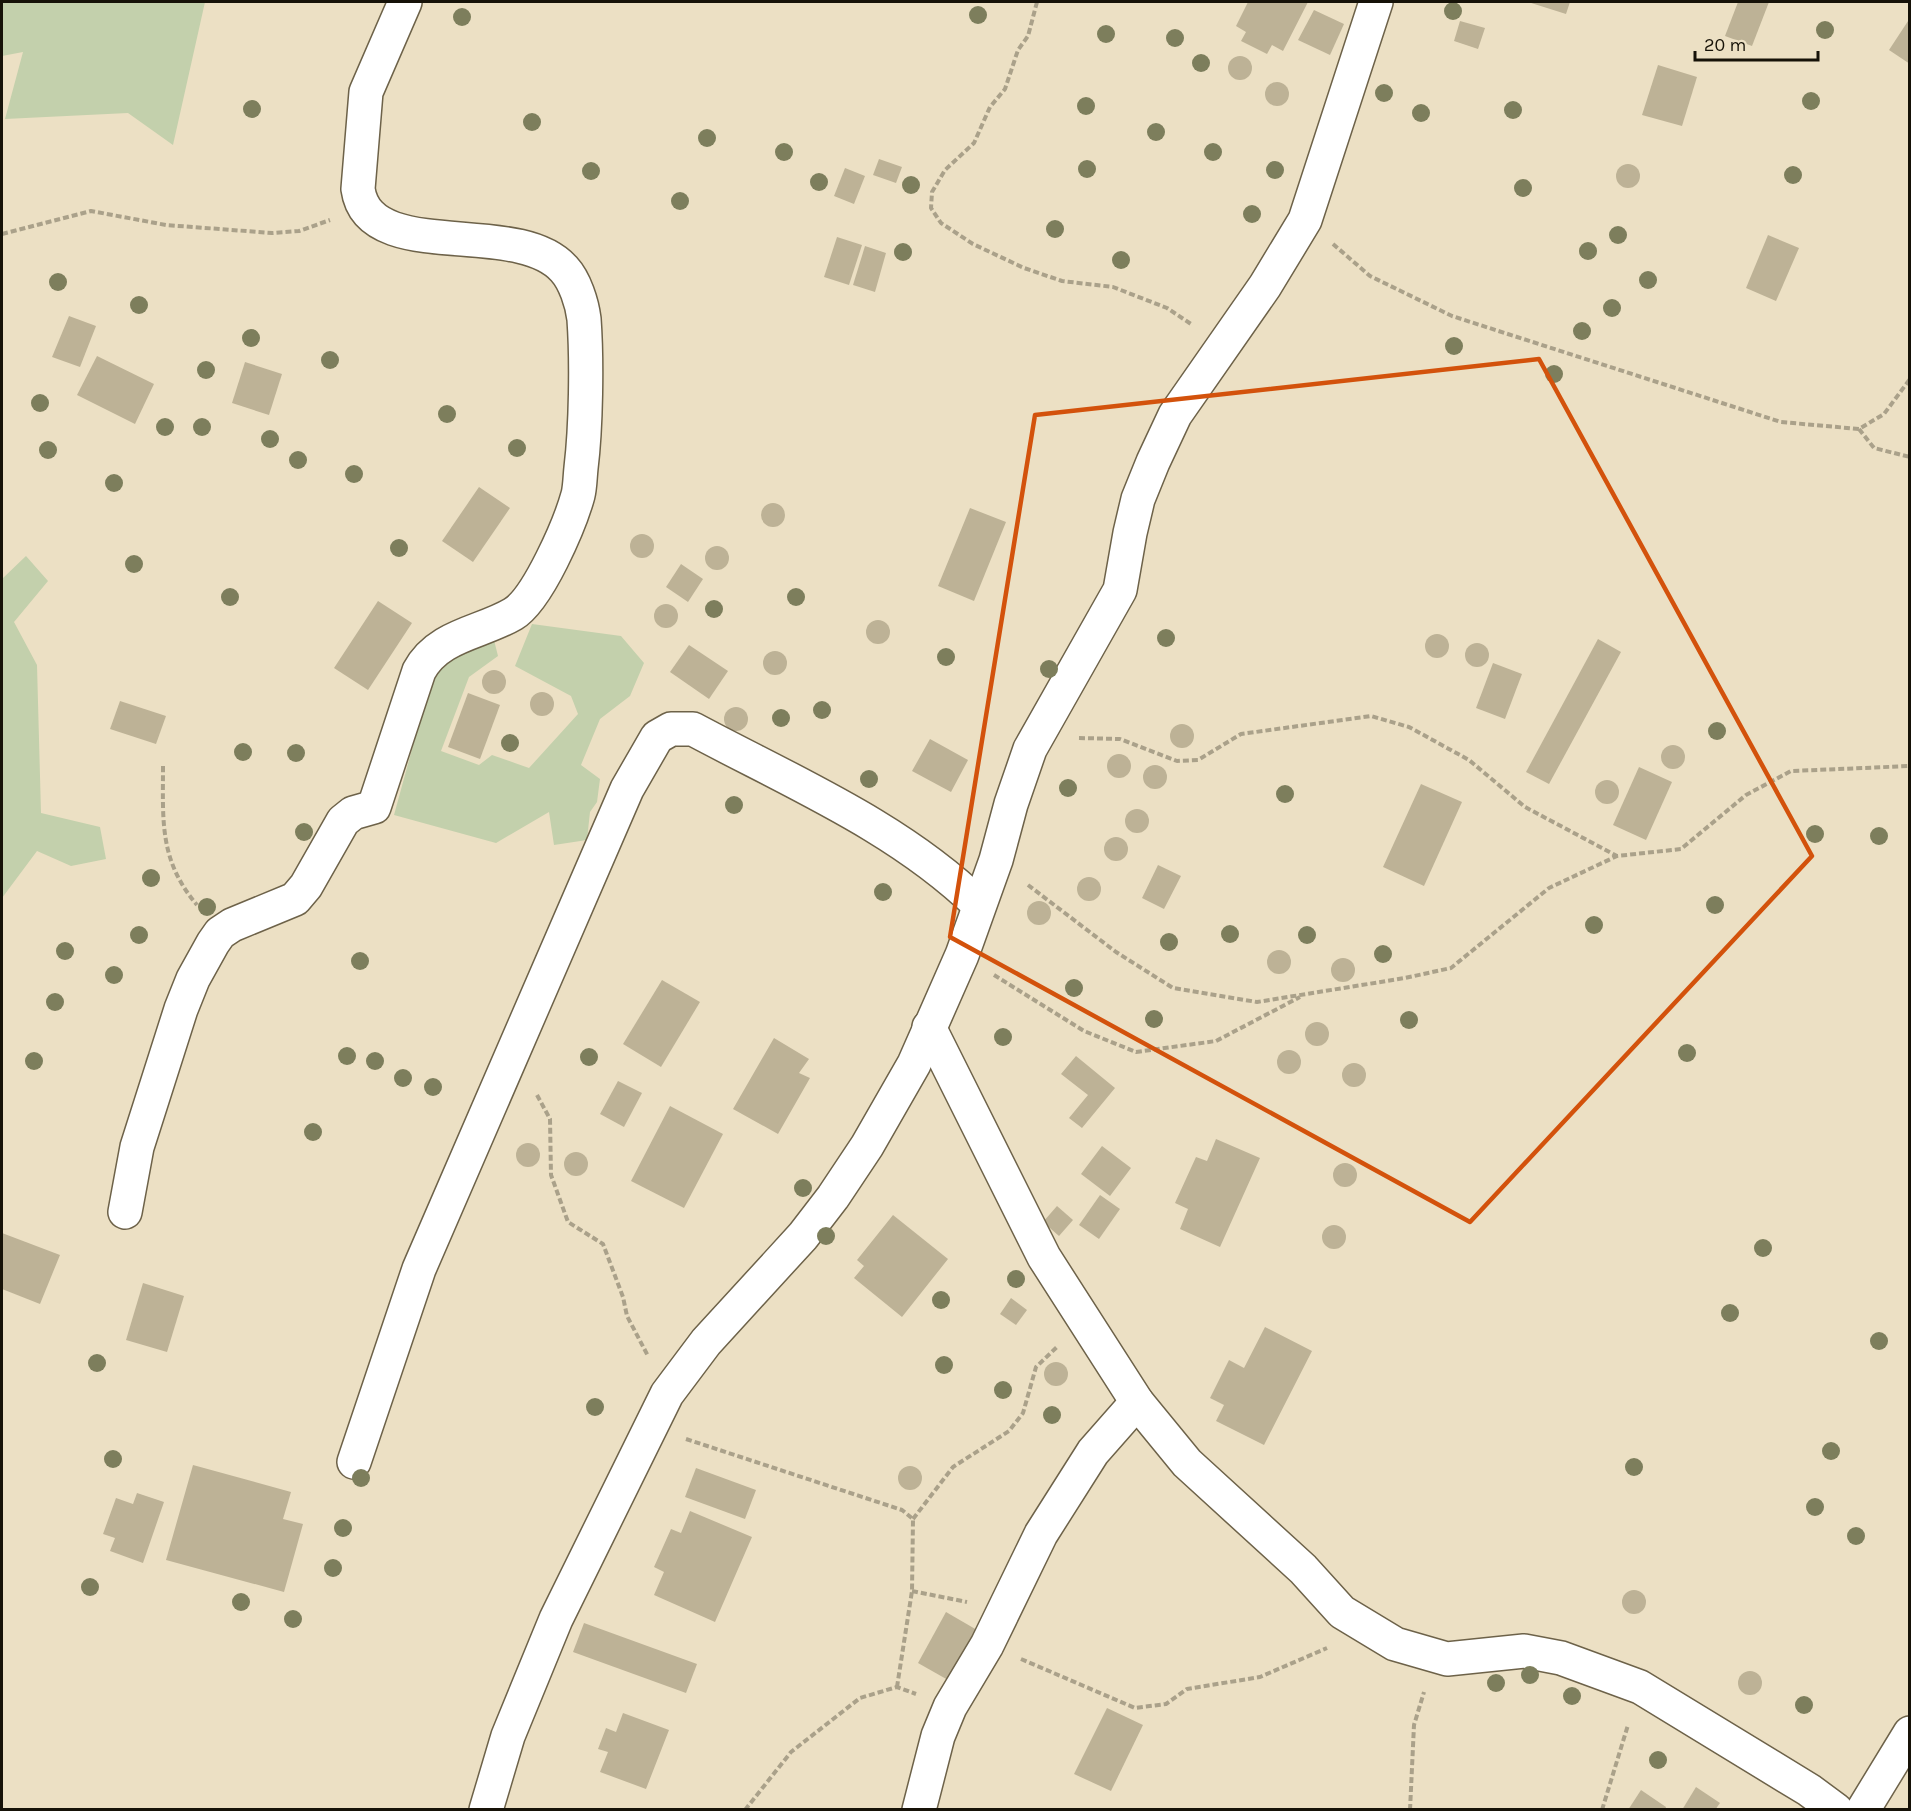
<svg xmlns="http://www.w3.org/2000/svg" width="1911" height="1811" font-family="Karla,sans-serif">
<style>
.green{fill:#c3d0ac}
.building{fill:#bdb296}
.lines{fill:none;stroke-linecap:round;stroke-linejoin:round}
.street-casing{stroke:#6d6249;stroke-width:36}
.path{stroke:#aaa18a;stroke-width:4;stroke-dasharray:6 3;stroke-linecap:butt}
.street{stroke:#fff;stroke-width:33}
.tree{fill:#7d7e5c}
.marked{fill:none;stroke:#d3520c;stroke-width:4.5;stroke-linejoin:round}
</style>
<rect width="100%" height="100%" fill="#ece0c4"/>
<g class="green">
<polygon points="2,2 205,2 173,145 128,113 5,119 23,52 2,56"/>
<polygon points="26,556 48,581 14,622 37,665 41,813 100,827 106,859 71,866 37,851 2,898 2,579"/>
<polygon points="532,624 621,636 644,663 630,696 600,719 581,765 600,779 597,802 590,812 587,840 554,845 549,812 496,843 394,815 437,658 493,636 498,656 469,677 441,751 479,765 492,755 529,768 578,714 571,696 515,666"/>
</g>
<g class="building">
<polygon points="1248,2 1308,2 1283,51 1272,45 1267,54 1241,41 1246,32 1236,26"/>
<polygon points="1528,2 1570,2 1566,14"/>
<polygon points="1738,2 1769,2 1752,46 1725,36"/>
<polygon points="1314,10 1344,24 1330,55 1298,40"/>
<polygon points="1910,18 1910,64 1889,50"/>
<polygon points="1460,21 1485,28 1478,49 1454,41"/>
<circle cx="1240" cy="68" r="12"/>
<polygon points="1658,65 1697,77 1682,126 1642,115"/>
<circle cx="1277" cy="94" r="12"/>
<polygon points="879,159 902,167 896,183 873,175"/>
<circle cx="1628" cy="176" r="12"/>
<polygon points="845,168 865,176 854,204 834,196"/>
<polygon points="1768,235 1799,248 1776,301 1746,288"/>
<polygon points="837,237 862,245 849,285 824,277"/>
<polygon points="865,246 886,253 875,292 853,285"/>
<polygon points="69,316 96,326 80,367 52,357"/>
<polygon points="97,356 154,384 135,424 77,395"/>
<polygon points="245,362 282,374 269,415 232,403"/>
<polygon points="479,487 510,508 473,562 442,541"/>
<circle cx="773" cy="515" r="12"/>
<polygon points="970,508 1006,522 974,601 938,586"/>
<circle cx="642" cy="546" r="12"/>
<circle cx="717" cy="558" r="12"/>
<polygon points="681,564 703,579 688,602 666,587"/>
<polygon points="378,601 412,623 368,690 334,668"/>
<circle cx="666" cy="616" r="12"/>
<circle cx="878" cy="632" r="12"/>
<circle cx="1437" cy="646" r="12"/>
<polygon points="1598,639 1621,652 1549,784 1526,772"/>
<circle cx="1477" cy="655" r="12"/>
<polygon points="689,645 728,671 709,699 670,672"/>
<circle cx="775" cy="663" r="12"/>
<polygon points="1493,663 1522,674 1505,719 1476,708"/>
<circle cx="494" cy="682" r="12"/>
<circle cx="542" cy="704" r="12"/>
<polygon points="468,693 500,705 480,759 448,747"/>
<polygon points="120,701 166,716 156,744 110,729"/>
<circle cx="736" cy="719" r="12"/>
<circle cx="1182" cy="736" r="12"/>
<polygon points="930,739 968,760 951,792 912,771"/>
<circle cx="1673" cy="757" r="12"/>
<circle cx="1119" cy="766" r="12"/>
<circle cx="1155" cy="777" r="12"/>
<polygon points="1639,767 1672,782 1646,840 1613,825"/>
<circle cx="1607" cy="792" r="12"/>
<polygon points="1421,784 1462,802 1424,886 1383,867"/>
<circle cx="1137" cy="821" r="12"/>
<circle cx="1116" cy="849" r="12"/>
<polygon points="1158,865 1181,876 1164,909 1142,898"/>
<circle cx="1089" cy="889" r="12"/>
<circle cx="1039" cy="913" r="12"/>
<circle cx="1279" cy="962" r="12"/>
<circle cx="1343" cy="970" r="12"/>
<polygon points="662,980 700,1002 661,1067 623,1044"/>
<circle cx="1317" cy="1034" r="12"/>
<polygon points="774,1038 809,1059 799,1073 810,1078 778,1134 733,1109"/>
<circle cx="1289" cy="1062" r="12"/>
<polygon points="1076,1056 1115,1088 1082,1128 1069,1118 1088,1095 1061,1074"/>
<circle cx="1354" cy="1075" r="12"/>
<polygon points="618,1081 642,1093 624,1127 600,1114"/>
<polygon points="670,1106 723,1134 684,1208 631,1181"/>
<polygon points="1216,1139 1260,1158 1220,1247 1180,1229 1188,1209 1175,1203 1196,1157 1207,1161"/>
<circle cx="528" cy="1155" r="12"/>
<polygon points="1102,1146 1131,1168 1110,1196 1081,1174"/>
<circle cx="576" cy="1164" r="12"/>
<circle cx="1345" cy="1175" r="12"/>
<polygon points="1100,1195 1120,1209 1099,1239 1079,1225"/>
<polygon points="1057,1206 1073,1220 1059,1236 1043,1222"/>
<polygon points="893,1215 948,1259 902,1317 854,1278 864,1266 857,1260"/>
<circle cx="1334" cy="1237" r="12"/>
<polygon points="2,1233 60,1255 40,1304 2,1289"/>
<polygon points="143,1283 184,1296 167,1352 126,1340"/>
<polygon points="1011,1298 1027,1310 1016,1325 1000,1314"/>
<polygon points="1265,1327 1312,1351 1264,1445 1216,1421 1224,1405 1210,1398 1229,1360 1244,1368"/>
<circle cx="1056" cy="1374" r="12"/>
<polygon points="193,1465 291,1492 283,1519 303,1524 284,1592 166,1560"/>
<circle cx="910" cy="1478" r="12"/>
<polygon points="696,1468 756,1490 745,1519 685,1497"/>
<polygon points="137,1493 164,1502 143,1563 110,1551 115,1538 103,1534 116,1498 133,1504"/>
<polygon points="690,1511 752,1537 715,1622 654,1595 664,1572 654,1567 671,1529 681,1533"/>
<circle cx="1634" cy="1602" r="12"/>
<polygon points="946,1612 977,1630 948,1680 918,1663"/>
<polygon points="584,1623 697,1664 686,1693 573,1652"/>
<circle cx="1750" cy="1683" r="12"/>
<polygon points="1107,1708 1143,1725 1111,1791 1074,1774"/>
<polygon points="623,1713 669,1730 646,1789 600,1772 608,1752 598,1749 606,1728 616,1732"/>
<polygon points="1696,1787 1720,1803 1715,1810 1682,1810"/>
<polygon points="1641,1790 1666,1807 1665,1810 1628,1810"/>
</g>
<g class="lines">
<defs>
<g id="street">
<polyline points="929,1027 1044,1257 1137,1402 1187,1463 1303,1569 1342,1612 1395,1644 1447,1659 1524,1651 1561,1658 1640,1687 1809,1790 1836,1810"/>
<path d="M 125,1212 L 137,1147 L 181,1009 L 193,979 L 213,943 L 220,933 L 232,925 L 295,899 L 306,886 L 343,821 L 353,813 L 374,807 L 419,671 C 438,635 481,633 513,614 C 538,599 570,524 578,495 C 580,487 580,477 581,468 C 586,427 587,361 584,319 C 582,303 575,281 564,269 C 517,216 369,266 358,189 L 366,92 L 405,2"/>
<path d="M 354,1462 L 419,1269 L 627,789 L 657,737 L 671,729 L 693,729 C 790,781 899,827 979,905"/>
<polyline points="486,1810 508,1736 556,1619 667,1394 706,1342 803,1236 833,1197 867,1146 914,1064 962,955 996,860 1011,804 1030,749 1120,590 1130,533 1138,499 1153,462 1175,415 1265,286 1305,220 1376,2"/>
<polyline points="919,1810 938,1736 950,1707 987,1645 1041,1534 1093,1452 1137,1402"/>
<polyline points="1863,1810 1910,1733"/>
</g>
</defs>
<use href="#street" class="street-casing"/>
<g class="path">
<polyline points="1037,2 1028,36 1018,50 1005,89 990,107 974,143 945,170 932,192 931,208 941,223 973,244 1024,268 1062,281 1113,287 1167,308 1191,324"/>
<polyline points="2,234 91,211 166,225 272,233 299,231 330,220"/>
<polyline points="1333,244 1370,276 1452,316 1781,422 1859,429 1884,414 1910,379"/>
<polyline points="1859,429 1874,448 1910,457"/>
<polyline points="1079,738 1120,739 1177,761 1198,760 1241,734 1371,716 1409,727 1469,760 1525,807 1617,856"/>
<path d="M 163,766 C 163,821 159,860 197,905"/>
<polyline points="1028,885 1116,952 1173,988 1257,1002 1405,978 1451,968 1549,888 1617,856 1681,849 1746,795 1791,771 1910,766"/>
<polyline points="994,975 1084,1031 1136,1052 1216,1041 1300,997"/>
<polyline points="537,1095 550,1119 551,1175 568,1222 603,1244 623,1297 627,1316 648,1356"/>
<polyline points="686,1439 902,1510 913,1519 912,1591 897,1687"/>
<polyline points="913,1519 953,1467 1009,1431 1023,1413 1036,1367 1058,1346"/>
<polyline points="912,1591 967,1602"/>
<polyline points="1021,1659 1135,1708 1166,1704 1187,1689 1260,1677 1327,1648"/>
<polyline points="745,1810 791,1752 860,1698 897,1687 916,1694"/>
<polyline points="1410,1810 1414,1725 1424,1692"/>
<polyline points="1602,1810 1628,1725"/>
</g>
<use href="#street" class="street"/>
</g>
<g class="tree">
<circle cx="1453" cy="11" r="9"/>
<circle cx="978" cy="15" r="9"/>
<circle cx="462" cy="17" r="9"/>
<circle cx="1825" cy="30" r="9"/>
<circle cx="1106" cy="34" r="9"/>
<circle cx="1175" cy="38" r="9"/>
<circle cx="1201" cy="63" r="9"/>
<circle cx="1384" cy="93" r="9"/>
<circle cx="1811" cy="101" r="9"/>
<circle cx="1086" cy="106" r="9"/>
<circle cx="252" cy="109" r="9"/>
<circle cx="1513" cy="110" r="9"/>
<circle cx="1421" cy="113" r="9"/>
<circle cx="532" cy="122" r="9"/>
<circle cx="1156" cy="132" r="9"/>
<circle cx="707" cy="138" r="9"/>
<circle cx="784" cy="152" r="9"/>
<circle cx="1213" cy="152" r="9"/>
<circle cx="1087" cy="169" r="9"/>
<circle cx="1275" cy="170" r="9"/>
<circle cx="591" cy="171" r="9"/>
<circle cx="1793" cy="175" r="9"/>
<circle cx="819" cy="182" r="9"/>
<circle cx="911" cy="185" r="9"/>
<circle cx="1523" cy="188" r="9"/>
<circle cx="680" cy="201" r="9"/>
<circle cx="1252" cy="214" r="9"/>
<circle cx="1055" cy="229" r="9"/>
<circle cx="1618" cy="235" r="9"/>
<circle cx="1588" cy="251" r="9"/>
<circle cx="903" cy="252" r="9"/>
<circle cx="1121" cy="260" r="9"/>
<circle cx="1648" cy="280" r="9"/>
<circle cx="58" cy="282" r="9"/>
<circle cx="139" cy="305" r="9"/>
<circle cx="1612" cy="308" r="9"/>
<circle cx="1582" cy="331" r="9"/>
<circle cx="251" cy="338" r="9"/>
<circle cx="1454" cy="346" r="9"/>
<circle cx="330" cy="360" r="9"/>
<circle cx="206" cy="370" r="9"/>
<circle cx="1554" cy="374" r="9"/>
<circle cx="40" cy="403" r="9"/>
<circle cx="447" cy="414" r="9"/>
<circle cx="165" cy="427" r="9"/>
<circle cx="202" cy="427" r="9"/>
<circle cx="270" cy="439" r="9"/>
<circle cx="517" cy="448" r="9"/>
<circle cx="48" cy="450" r="9"/>
<circle cx="298" cy="460" r="9"/>
<circle cx="354" cy="474" r="9"/>
<circle cx="114" cy="483" r="9"/>
<circle cx="399" cy="548" r="9"/>
<circle cx="134" cy="564" r="9"/>
<circle cx="230" cy="597" r="9"/>
<circle cx="796" cy="597" r="9"/>
<circle cx="714" cy="609" r="9"/>
<circle cx="1166" cy="638" r="9"/>
<circle cx="946" cy="657" r="9"/>
<circle cx="1049" cy="669" r="9"/>
<circle cx="822" cy="710" r="9"/>
<circle cx="781" cy="718" r="9"/>
<circle cx="1717" cy="731" r="9"/>
<circle cx="510" cy="743" r="9"/>
<circle cx="243" cy="752" r="9"/>
<circle cx="296" cy="753" r="9"/>
<circle cx="869" cy="779" r="9"/>
<circle cx="1068" cy="788" r="9"/>
<circle cx="1285" cy="794" r="9"/>
<circle cx="734" cy="805" r="9"/>
<circle cx="304" cy="832" r="9"/>
<circle cx="1815" cy="834" r="9"/>
<circle cx="1879" cy="836" r="9"/>
<circle cx="151" cy="878" r="9"/>
<circle cx="883" cy="892" r="9"/>
<circle cx="1715" cy="905" r="9"/>
<circle cx="207" cy="907" r="9"/>
<circle cx="1594" cy="925" r="9"/>
<circle cx="1230" cy="934" r="9"/>
<circle cx="139" cy="935" r="9"/>
<circle cx="1307" cy="935" r="9"/>
<circle cx="1169" cy="942" r="9"/>
<circle cx="65" cy="951" r="9"/>
<circle cx="1383" cy="954" r="9"/>
<circle cx="360" cy="961" r="9"/>
<circle cx="114" cy="975" r="9"/>
<circle cx="1074" cy="988" r="9"/>
<circle cx="55" cy="1002" r="9"/>
<circle cx="1154" cy="1019" r="9"/>
<circle cx="1409" cy="1020" r="9"/>
<circle cx="1003" cy="1037" r="9"/>
<circle cx="1687" cy="1053" r="9"/>
<circle cx="347" cy="1056" r="9"/>
<circle cx="589" cy="1057" r="9"/>
<circle cx="34" cy="1061" r="9"/>
<circle cx="375" cy="1061" r="9"/>
<circle cx="403" cy="1078" r="9"/>
<circle cx="433" cy="1087" r="9"/>
<circle cx="313" cy="1132" r="9"/>
<circle cx="803" cy="1188" r="9"/>
<circle cx="826" cy="1236" r="9"/>
<circle cx="1763" cy="1248" r="9"/>
<circle cx="1016" cy="1279" r="9"/>
<circle cx="941" cy="1300" r="9"/>
<circle cx="1730" cy="1313" r="9"/>
<circle cx="1879" cy="1341" r="9"/>
<circle cx="97" cy="1363" r="9"/>
<circle cx="944" cy="1365" r="9"/>
<circle cx="1003" cy="1390" r="9"/>
<circle cx="595" cy="1407" r="9"/>
<circle cx="1052" cy="1415" r="9"/>
<circle cx="1831" cy="1451" r="9"/>
<circle cx="113" cy="1459" r="9"/>
<circle cx="1634" cy="1467" r="9"/>
<circle cx="361" cy="1478" r="9"/>
<circle cx="1815" cy="1507" r="9"/>
<circle cx="343" cy="1528" r="9"/>
<circle cx="1856" cy="1536" r="9"/>
<circle cx="333" cy="1568" r="9"/>
<circle cx="90" cy="1587" r="9"/>
<circle cx="241" cy="1602" r="9"/>
<circle cx="293" cy="1619" r="9"/>
<circle cx="1530" cy="1675" r="9"/>
<circle cx="1496" cy="1683" r="9"/>
<circle cx="1572" cy="1696" r="9"/>
<circle cx="1804" cy="1705" r="9"/>
<circle cx="1658" cy="1760" r="9"/>
</g>
<path class="marked" d="M 1539,359 L 1812,856 L 1470,1222 L 950,937 L 1035,415 Z"/>
<rect width="1911" height="1811" fill="none" stroke="#161208" stroke-width="6"/>
<path d="M1695 51v9h123v-9" fill="none" stroke="#161208" stroke-width="3"/>
<text x="1704" y="51" font-size="18" fill="#161208" stroke="#ece0c4" stroke-width="4.5" paint-order="stroke">20 m</text>
</svg>
